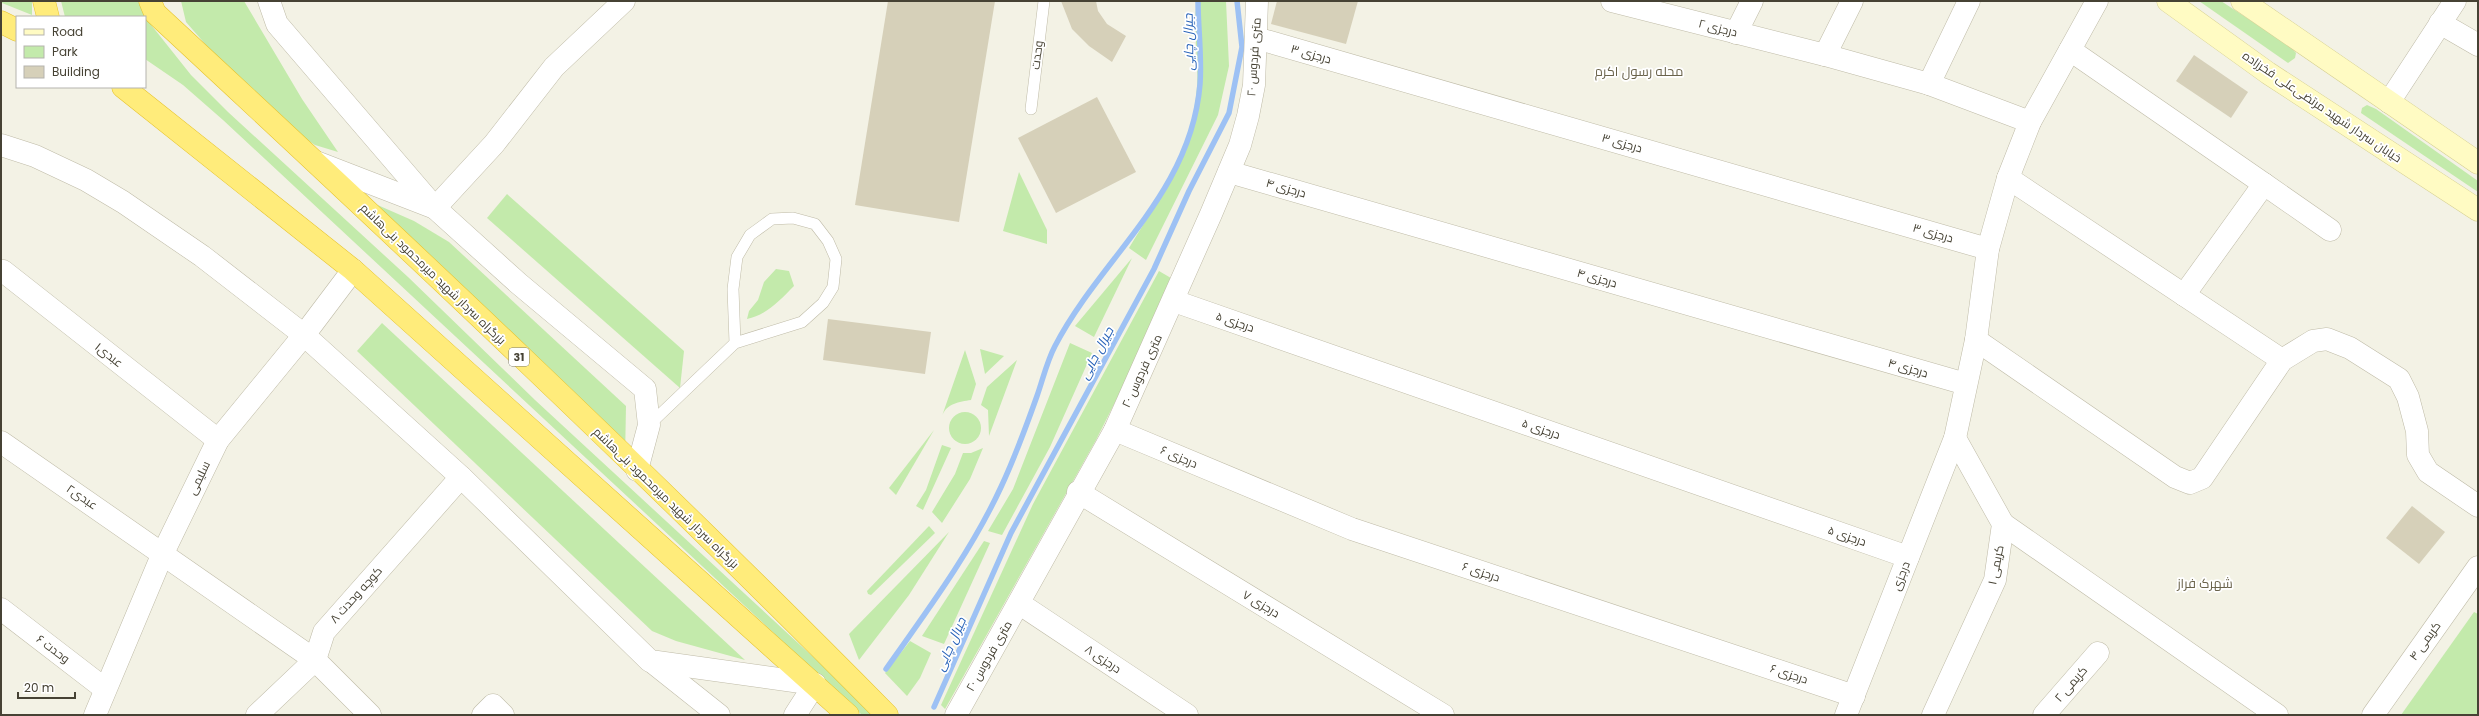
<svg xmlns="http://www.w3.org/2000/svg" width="2479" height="716" font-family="Poppins,Cairo,sans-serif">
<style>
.green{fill:#c3eaab}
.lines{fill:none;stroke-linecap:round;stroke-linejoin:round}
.stream{stroke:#9dc1f4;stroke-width:5.5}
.building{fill:#d6d0b9}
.service-casing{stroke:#bfbba7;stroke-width:12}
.minor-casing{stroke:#bfbba7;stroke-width:23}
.tertiary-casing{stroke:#bfbba7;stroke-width:23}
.secondary-casing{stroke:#d6d092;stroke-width:23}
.trunk-casing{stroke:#e6c22c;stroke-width:23}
.service{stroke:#fff;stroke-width:11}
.minor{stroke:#fff;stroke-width:22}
.tertiary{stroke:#fff;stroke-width:22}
.secondary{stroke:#fffbc3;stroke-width:22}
.trunk{stroke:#ffec7b;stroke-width:22}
.labels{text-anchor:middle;stroke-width:3.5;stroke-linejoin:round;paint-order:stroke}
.shield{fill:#fff;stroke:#7e7b71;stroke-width:1}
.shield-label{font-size:11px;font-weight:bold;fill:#464234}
.street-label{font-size:12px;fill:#464234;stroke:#fff}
.water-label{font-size:13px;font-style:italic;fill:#2762b8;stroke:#fff}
.neighbourhood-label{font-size:13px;fill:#6a634b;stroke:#fff}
</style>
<rect width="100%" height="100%" fill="#f3f2e5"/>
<g class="green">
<polygon points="2,1 32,1 32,15 2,3"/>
<polygon points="61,1 138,1 152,26 191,75 228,112 408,277 535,400 876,715 862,715 223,120 183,85 145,59 145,17 65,17"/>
<polygon points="181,1 244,1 302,99 338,152 315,145 286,126 213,53 186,22"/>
<path d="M 1197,1 L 1226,1 L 1229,66 L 1218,115 L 1146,260 L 1129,248 C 1162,194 1192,152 1197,87 C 1199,59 1192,29 1197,1 Z"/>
<polygon points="2199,1 2221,1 2291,47 2296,53 2295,58 2288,63"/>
<polygon points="2367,105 2376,109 2478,181 2478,192 2361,113 2362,108"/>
<polygon points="1019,172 1047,230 1047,244 1003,231"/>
<polygon points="507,194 684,351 680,388 487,218"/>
<polygon points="357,196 414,221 449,242 626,406 625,459"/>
<polygon points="1132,258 1094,337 1075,326"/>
<path d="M 776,269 L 789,271 L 794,286 C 780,300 767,315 747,319 L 749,311 L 758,300 L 764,282 Z"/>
<polygon points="1159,271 1176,281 1096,440 945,709 941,705 1033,504"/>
<polygon points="382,323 745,660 676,641 652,631 357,351"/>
<polygon points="1070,343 1092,353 1050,447 1002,535 988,531 1013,489"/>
<polygon points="980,349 1004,356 985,374"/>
<path d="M 965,350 L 976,384 L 971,400 C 959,402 947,403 942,416 Z"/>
<polygon points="1017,360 989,436 988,410 981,405 987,387"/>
<circle cx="965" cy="428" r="16"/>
<polygon points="934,430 896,495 889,488"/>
<polygon points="942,445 951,448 923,510 916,506 926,490"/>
<polygon points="983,448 970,479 942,523 932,512 955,474 963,453 971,453"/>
<polygon points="929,526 935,533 871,595 868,594 867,591"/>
<polygon points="949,532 909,595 859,660 849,634"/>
<polygon points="984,541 990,543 944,644 922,636"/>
<polygon points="2474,612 2478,614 2478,715 2401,715"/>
<polygon points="910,641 931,653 920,678 907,696 885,673"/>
</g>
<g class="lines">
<g class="stream">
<path d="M 886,669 C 927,611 971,552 1001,487 C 1015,457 1026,427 1037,396 C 1043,379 1047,361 1055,346 C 1102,256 1191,194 1200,84 C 1202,57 1198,28 1198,1"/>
<polyline points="934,707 1011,533 1154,269 1189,191 1229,113 1242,47 1237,1"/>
</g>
</g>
<g class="building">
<polygon points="888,1 995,1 959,222 855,205"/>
<polygon points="1061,1 1096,1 1098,11 1107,24 1126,36 1112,62 1089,46 1072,29"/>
<polygon points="1277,1 1358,1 1346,44 1271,24"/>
<polygon points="2194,55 2248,92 2231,118 2176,81"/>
<polygon points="1097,97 1136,172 1056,213 1018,138"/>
<polygon points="828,319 931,332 925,374 823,360"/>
<polygon points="2412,506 2445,532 2419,564 2386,538"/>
</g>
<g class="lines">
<defs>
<g id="service">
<polyline points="1031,109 1044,1"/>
<polyline points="649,425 735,343 802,322 823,303 833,287 836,259 828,241 815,224 793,218 772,219 750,235 737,257 733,289 735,343"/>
</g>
<g id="minor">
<polyline points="269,1 277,24 435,208 518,283 645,389 649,425 637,470"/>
<polyline points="1612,1 1825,55 1929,84 2030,122"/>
<polyline points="2440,23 2478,45"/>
<polyline points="1736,33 1752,1"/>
<polyline points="1256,38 1988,249"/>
<polyline points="2070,50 2264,184 2184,295"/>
<polyline points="1825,55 1852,1"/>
<polyline points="1929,84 1969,1"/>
<polyline points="2389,102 2455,1"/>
<polyline points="1,145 35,156 86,180 123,202 202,256 304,335 461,477 650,661 815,684 795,715"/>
<polyline points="316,162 435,208 494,144 554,67 624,1"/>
<polyline points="1229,172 1966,384"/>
<polyline points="2008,178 2282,360"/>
<polyline points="2264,184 2330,230"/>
<polyline points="1,272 3,271 218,440"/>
<polyline points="1174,301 1908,557"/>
<polyline points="1976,340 2175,477 2190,483 2202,478 2282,360 2313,341 2327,339 2350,348 2399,379 2408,397 2417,431 2418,455 2428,472 2478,506"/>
<polyline points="1115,430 1352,529 1854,696"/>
<polyline points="1,442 315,660 370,715"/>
<polyline points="1078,492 1443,715"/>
<polyline points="2003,524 2277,715"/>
<polyline points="1020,604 1187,715"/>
<polyline points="1,609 105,689"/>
<polyline points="651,661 719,715"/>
<polyline points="257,715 315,660 324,632 461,477"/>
<polyline points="483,715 493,705 503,715"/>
<polyline points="956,715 1115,430 1211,214 1240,145 1248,116 1254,85 1257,1"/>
<polyline points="1846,715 1955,438 1976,340 1988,249 2008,178 2030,122 2097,1"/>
<polyline points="1933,715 1995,580 2003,524 1955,438"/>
<polyline points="2044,715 2098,653"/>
<polyline points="2373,715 2478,567"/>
</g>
<polyline id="tertiary" points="95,715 163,553 218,440 304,335 353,270"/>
<g id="secondary">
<polyline points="2168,1 2268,73 2478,210"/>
<polyline points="2242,1 2478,163"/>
</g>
<g id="trunk">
<polyline points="44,1 48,17"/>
<path d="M 150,1 L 155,13 C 403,243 650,475 887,715"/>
<polyline points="1,22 17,30"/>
<polyline points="123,87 353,270 848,715"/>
</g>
</defs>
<use href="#service" class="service-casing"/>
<use href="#minor" class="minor-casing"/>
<use href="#tertiary" class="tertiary-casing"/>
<use href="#secondary" class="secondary-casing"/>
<use href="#trunk" class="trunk-casing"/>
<use href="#service" class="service"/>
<use href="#minor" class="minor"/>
<use href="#tertiary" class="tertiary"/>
<use href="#secondary" class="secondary"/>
<use href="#trunk" class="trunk"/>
</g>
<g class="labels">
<rect class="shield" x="509" y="348" width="20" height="18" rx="3"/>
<g class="shield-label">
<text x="519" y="361">31</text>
</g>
<g class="street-label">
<text transform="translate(1718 28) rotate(14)" y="4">درجزی ۲</text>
<text transform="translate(1311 54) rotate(16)" y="4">درجزی ۳</text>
<text transform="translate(1037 55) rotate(-83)" y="4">وحدت</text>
<text transform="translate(1254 57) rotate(-86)" y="4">۲۰ متری فردوس</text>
<text transform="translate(2322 107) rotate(34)" y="4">خیابان سردار شهید مرتضی‌علی فخرزاده</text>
<text transform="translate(1622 143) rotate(16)" y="4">درجزی ۳</text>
<text transform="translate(1286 188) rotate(16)" y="4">درجزی ۴</text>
<text transform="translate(1933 233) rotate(16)" y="4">درجزی ۳</text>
<text transform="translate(433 274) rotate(44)" y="4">بزرگراه سردار شهید میرمحمود بنی‌هاشم</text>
<text transform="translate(1597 278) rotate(16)" y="4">درجزی ۴</text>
<text transform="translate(1235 322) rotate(19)" y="4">درجزی ۵</text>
<text transform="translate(109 355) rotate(38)" y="4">عبدی۱</text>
<text transform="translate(1908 368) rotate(16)" y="4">درجزی ۴</text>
<text transform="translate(1142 371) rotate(-65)" y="4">۲۰ متری فردوس</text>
<text transform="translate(1541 429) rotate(19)" y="4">درجزی ۵</text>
<text transform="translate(1179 457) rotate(23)" y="4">درجزی ۶</text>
<text transform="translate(199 478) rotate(-64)" y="4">سلیمی</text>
<text transform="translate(82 497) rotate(34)" y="4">عبدی۲</text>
<text transform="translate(666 498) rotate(44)" y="4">بزرگراه سردار شهید میرمحمود بنی‌هاشم</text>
<text transform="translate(1847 536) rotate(19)" y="4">درجزی ۵</text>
<text transform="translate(1996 565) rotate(-79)" y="4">کریمی ۱</text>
<text transform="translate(1481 572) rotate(18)" y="4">درجزی ۶</text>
<text transform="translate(1901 576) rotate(-69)" y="4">درجزی</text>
<text transform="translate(356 595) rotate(-48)" y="4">کوچه وحدت ۸</text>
<text transform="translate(1261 604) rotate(31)" y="4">درجزی ۷</text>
<text transform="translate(2425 641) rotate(-54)" y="4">کریمی ۴</text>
<text transform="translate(53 649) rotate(37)" y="4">وحدت ۶</text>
<text transform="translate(989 656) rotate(-60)" y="4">۲۰ متری فردوس</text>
<text transform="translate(1103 659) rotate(34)" y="4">درجزی ۸</text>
<text transform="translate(1789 674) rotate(18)" y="4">درجزی ۶</text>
<text transform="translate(2071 684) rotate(-49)" y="4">کریمی ۲</text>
</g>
<g class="water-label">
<text transform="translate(1188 42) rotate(-91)" y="5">جیرال چایی</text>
<text transform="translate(1096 353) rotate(-62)" y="5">جیرال چایی</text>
<text transform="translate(950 644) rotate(-66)" y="5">جیرال چایی</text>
</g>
<g class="neighbourhood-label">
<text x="1639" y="76">محله رسول اکرم</text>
<text x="2205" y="588">شهرک فراز</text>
</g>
</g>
<rect width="2479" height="716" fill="none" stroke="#464234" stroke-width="4"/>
<rect x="16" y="16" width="130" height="72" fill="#ffffff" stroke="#b5b3ae"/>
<rect x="24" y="29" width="20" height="6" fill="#fffbc3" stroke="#b5b3ae"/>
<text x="52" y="36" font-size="12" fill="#464234">Road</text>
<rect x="24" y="46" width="20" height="12" fill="#c3eaab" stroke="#b5b3ae"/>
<text x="52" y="56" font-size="12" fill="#464234">Park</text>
<rect x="24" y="66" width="20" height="12" fill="#d6d0b9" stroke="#b5b3ae"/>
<text x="52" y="76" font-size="12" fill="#464234">Building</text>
<path d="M18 692v6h57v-6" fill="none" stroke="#464234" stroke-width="2"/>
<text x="24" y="692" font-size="12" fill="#464234" stroke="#ffffff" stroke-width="3" paint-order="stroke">20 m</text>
</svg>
